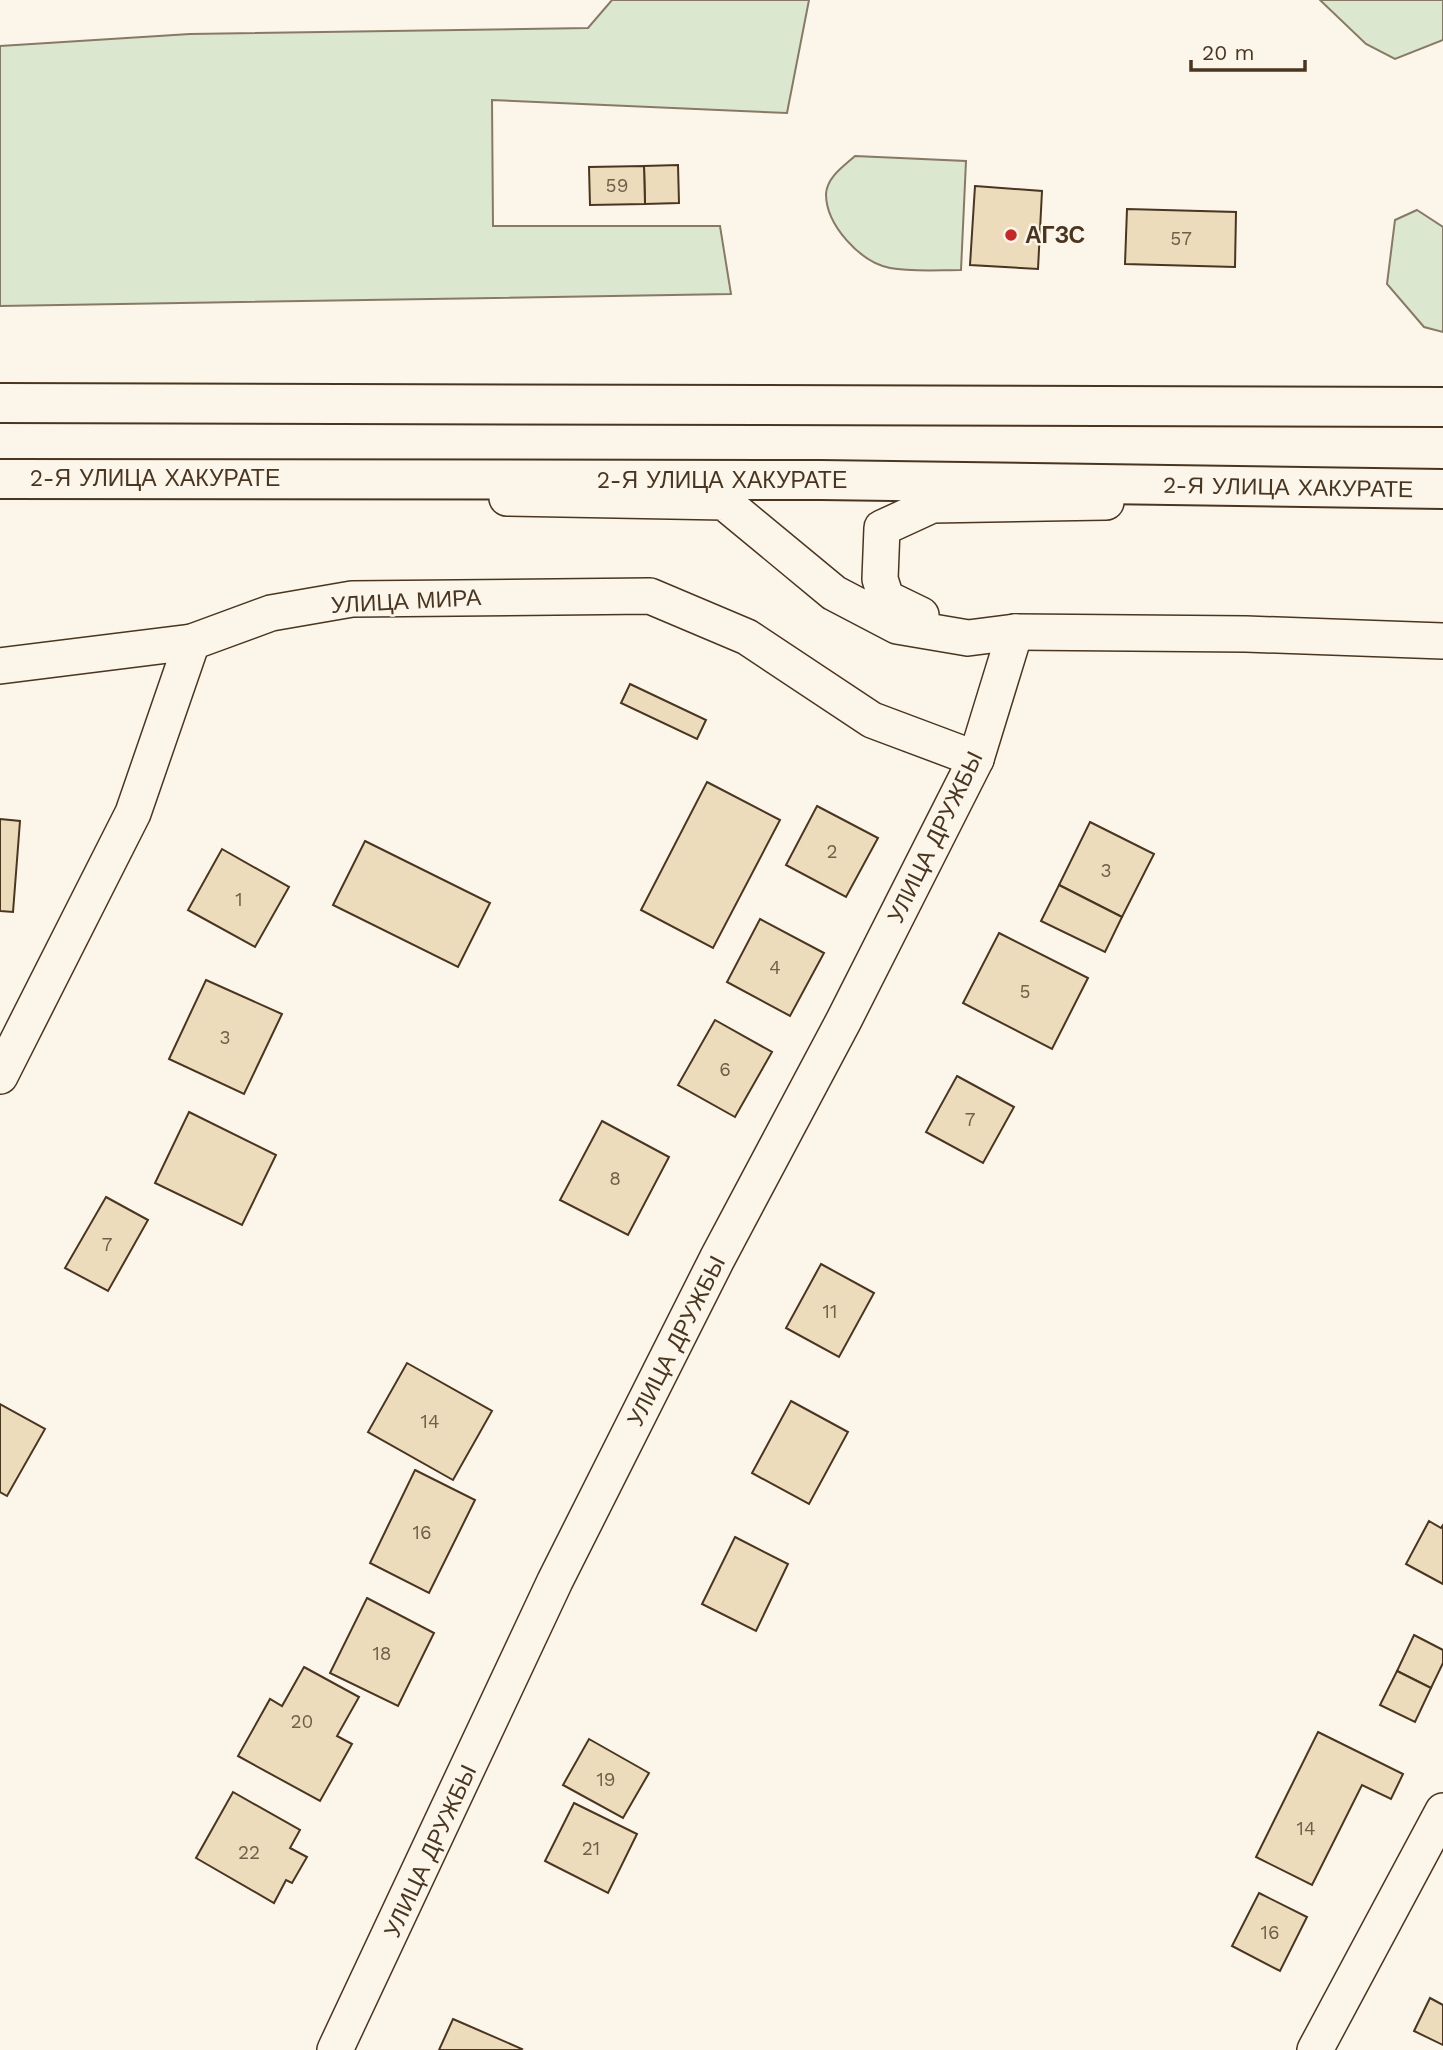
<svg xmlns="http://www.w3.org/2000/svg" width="1443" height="2050" font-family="'Work Sans',sans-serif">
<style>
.green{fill:#dce7d0;stroke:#887966;stroke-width:2}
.building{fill:#ecdcbc;stroke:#4a3520;stroke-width:2}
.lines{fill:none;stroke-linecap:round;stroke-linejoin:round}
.street-casing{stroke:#4a3520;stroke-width:38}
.primary-casing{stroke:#4a3520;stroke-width:42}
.street{stroke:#fbf6e9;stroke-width:35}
.primary{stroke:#fbf6e9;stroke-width:38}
.poi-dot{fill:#c62828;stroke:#fbf6e9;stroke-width:2.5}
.labels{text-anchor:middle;stroke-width:5;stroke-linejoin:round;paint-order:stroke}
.number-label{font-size:19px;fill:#725f47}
.poi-label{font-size:23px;font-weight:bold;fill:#4a3520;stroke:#fbf6e9;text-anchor:start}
.street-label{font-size:23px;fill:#4a3520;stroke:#fbf6e9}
</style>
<rect width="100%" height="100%" fill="#fbf6e9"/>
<g class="green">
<polygon points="612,0 809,0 787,113 492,100 493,226 720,226 731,294 0,306 0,46 190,34 588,28"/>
<polygon points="1320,0 1443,0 1443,40 1395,59 1366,44"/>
<path d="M 855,156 L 966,161 L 961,270 C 938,270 912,272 890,268 C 860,262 826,225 826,194 C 827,177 844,166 855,156 Z"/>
<polygon points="1417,210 1443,227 1443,332 1424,327 1387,284 1395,220"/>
</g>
<g class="building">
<polygon points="678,165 679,203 645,204 644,166"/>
<polygon points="644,166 645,204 590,205 589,167"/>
<polygon points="975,186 1042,191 1038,269 970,265"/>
<polygon points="1127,209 1236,212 1235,267 1125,264"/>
<polygon points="630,684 706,720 697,739 621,703"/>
<polygon points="707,782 780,820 713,948 641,910"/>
<polygon points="817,806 878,838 846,897 786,865"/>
<polygon points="0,819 20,821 13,912 0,911"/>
<polygon points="1090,822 1154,854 1122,917 1059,885"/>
<polygon points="365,841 490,903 458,967 333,905"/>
<polygon points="222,849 289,887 255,947 188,910"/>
<polygon points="1059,885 1122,917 1105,952 1041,921"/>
<polygon points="760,919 824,953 790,1016 727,982"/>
<polygon points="999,933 1088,978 1052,1049 963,1003"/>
<polygon points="206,980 282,1014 244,1094 169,1059"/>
<polygon points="715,1020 772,1052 735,1117 678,1085"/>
<polygon points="957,1076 1014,1107 983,1163 926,1132"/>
<polygon points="189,1112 276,1155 242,1225 155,1183"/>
<polygon points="602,1121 669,1157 628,1235 560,1200"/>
<polygon points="106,1197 148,1220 108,1291 65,1268"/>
<polygon points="821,1264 874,1293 839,1357 786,1328"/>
<polygon points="407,1363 492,1411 453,1480 368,1432"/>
<polygon points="791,1401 848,1432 809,1504 752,1473"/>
<polygon points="0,1404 45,1429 7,1496 0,1492"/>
<polygon points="415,1470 475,1500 429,1593 370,1563"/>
<polygon points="1429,1521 1441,1528 1443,1525 1443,1584 1406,1564"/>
<polygon points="735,1537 788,1564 756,1631 702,1604"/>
<polygon points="367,1598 434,1633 398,1706 330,1673"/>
<polygon points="1414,1635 1443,1650 1443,1663 1431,1688 1397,1671"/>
<polygon points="304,1667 359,1697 337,1736 352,1744 320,1801 238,1756 270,1699 282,1706"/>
<polygon points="1397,1671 1431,1688 1415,1722 1380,1705"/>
<polygon points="1318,1732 1403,1774 1391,1799 1362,1785 1312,1885 1256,1857"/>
<polygon points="589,1739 649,1773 623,1818 563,1785"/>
<polygon points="233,1792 300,1830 290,1848 307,1857 292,1883 286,1880 274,1903 196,1858"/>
<polygon points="574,1803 637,1834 608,1893 545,1861"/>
<polygon points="1259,1893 1307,1917 1280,1971 1232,1946"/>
<polygon points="1430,1998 1443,2005 1443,2045 1414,2031"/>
<polygon points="453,2019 522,2049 521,2050 439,2050"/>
</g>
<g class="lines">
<defs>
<g id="street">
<polyline points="507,498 724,502 834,593 897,626 968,638 1015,632 1246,634 1443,641"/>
<polyline points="921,615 886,598 880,579 882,528 932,505 1106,502"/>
<polyline points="0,666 192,642"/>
<polyline points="0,1076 133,813 192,642 271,613 352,599 650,596 747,637 872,720 976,759"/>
<polyline points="335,2050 555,1581 717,1259 844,1020 976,759 1015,632"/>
<polyline points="1315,2050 1443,1811"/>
</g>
<g id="primary">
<polyline points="0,403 1443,407"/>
<polyline points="0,479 821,480 1443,489"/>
</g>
</defs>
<use href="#street" class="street-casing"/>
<use href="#primary" class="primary-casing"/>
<use href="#street" class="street"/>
<use href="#primary" class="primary"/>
</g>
<circle class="poi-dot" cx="1011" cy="235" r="7"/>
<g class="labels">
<g class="number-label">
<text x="617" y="192">59</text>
<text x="1181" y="245">57</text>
<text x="832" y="858">2</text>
<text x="1106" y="877">3</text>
<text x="239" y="906">1</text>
<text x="775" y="974">4</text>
<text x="1025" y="998">5</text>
<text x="225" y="1044">3</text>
<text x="725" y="1076">6</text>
<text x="970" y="1126">7</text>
<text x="615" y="1185">8</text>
<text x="107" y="1251">7</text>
<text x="830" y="1318">11</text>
<text x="430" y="1428">14</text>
<text x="422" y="1539">16</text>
<text x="382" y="1660">18</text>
<text x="302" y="1728">20</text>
<text x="606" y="1786">19</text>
<text x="1306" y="1835">14</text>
<text x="591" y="1855">21</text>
<text x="249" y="1859">22</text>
<text x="1270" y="1939">16</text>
</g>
<g class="poi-label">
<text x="1025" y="243">АГЗС</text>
</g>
<g class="street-label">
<text x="155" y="486">2-Я УЛИЦА ХАКУРАТЕ</text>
<text x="722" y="488">2-Я УЛИЦА ХАКУРАТЕ</text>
<text transform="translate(1288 487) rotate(1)" y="8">2-Я УЛИЦА ХАКУРАТЕ</text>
<text transform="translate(406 601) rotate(-3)" y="8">УЛИЦА МИРА</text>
<text transform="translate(935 837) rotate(-64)" y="8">УЛИЦА ДРУЖБЫ</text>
<text transform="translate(676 1341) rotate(-63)" y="8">УЛИЦА ДРУЖБЫ</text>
<text transform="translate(430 1851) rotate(-65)" y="8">УЛИЦА ДРУЖБЫ</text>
</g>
</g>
<path d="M1191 60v10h114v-10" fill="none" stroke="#4a3520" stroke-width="3.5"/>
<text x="1202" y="60" font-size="21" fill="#4a3520" stroke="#fbf6e9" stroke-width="5" paint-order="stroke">20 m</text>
</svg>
